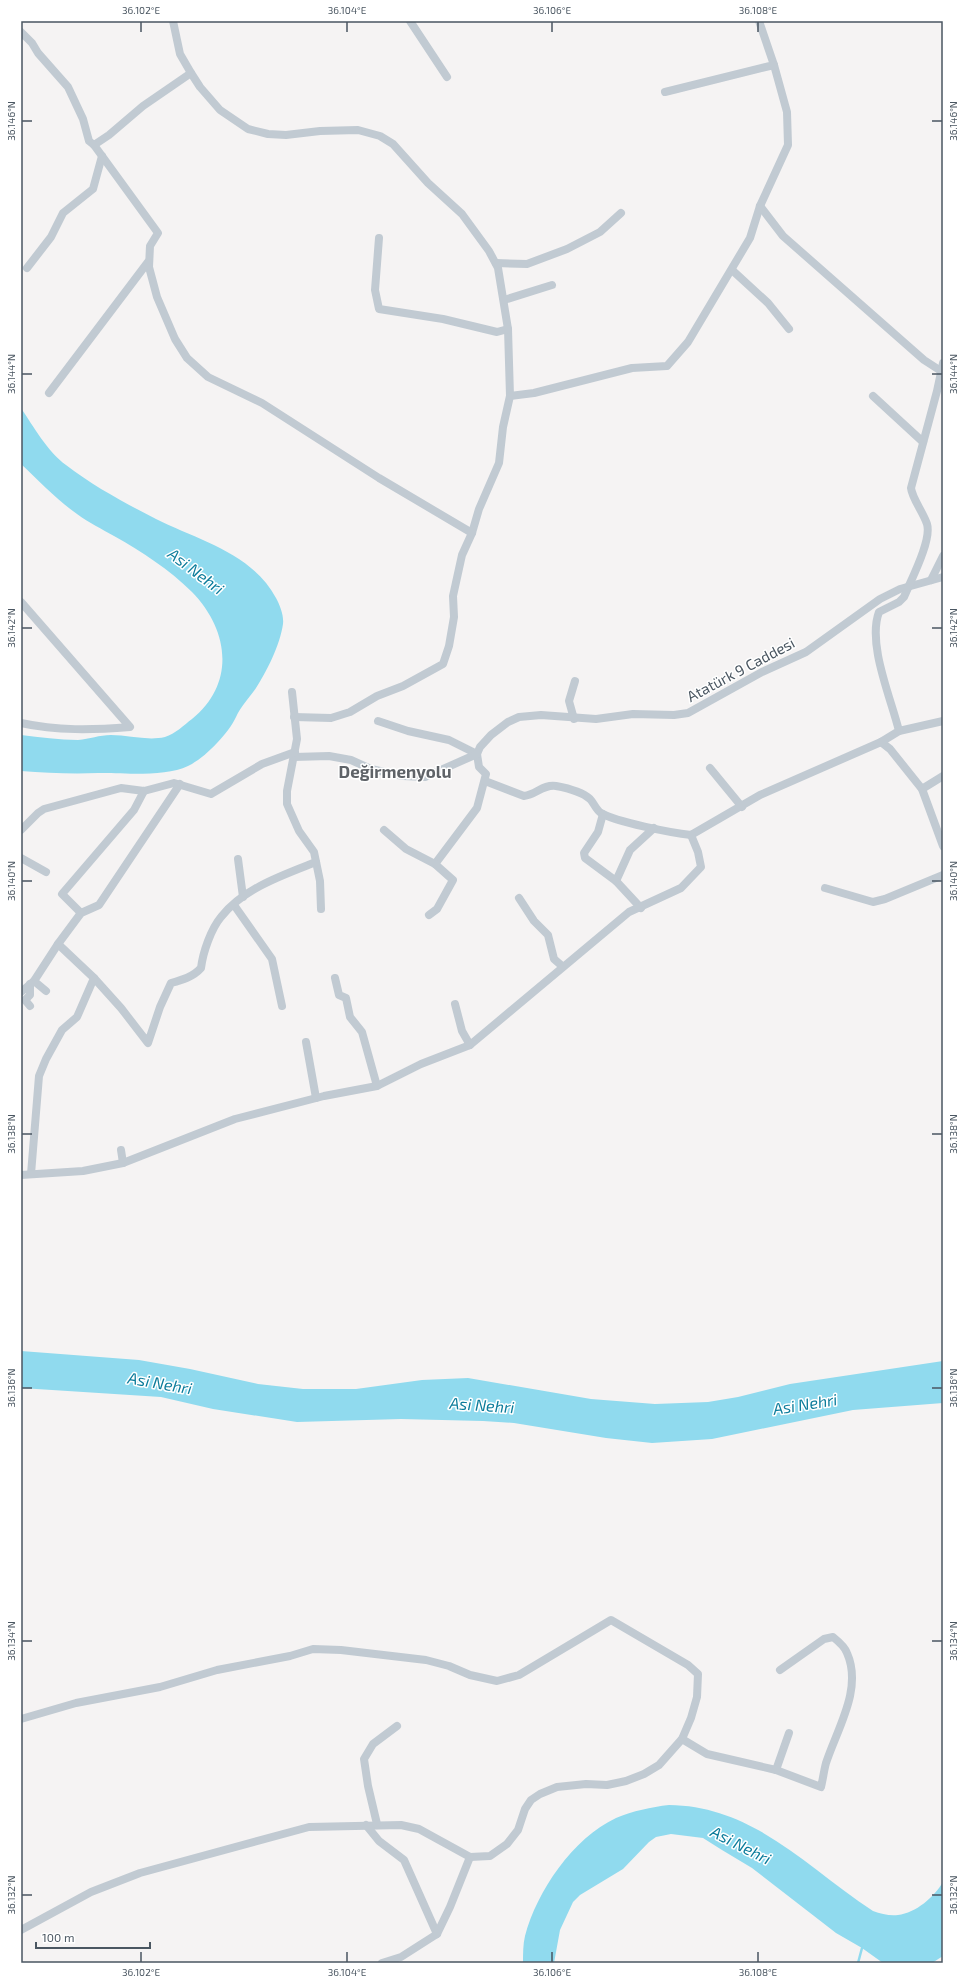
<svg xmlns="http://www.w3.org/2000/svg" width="964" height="1984" font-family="'Exo 2',sans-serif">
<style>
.water{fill:#90daee}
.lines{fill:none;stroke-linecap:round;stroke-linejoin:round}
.stream{stroke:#90daee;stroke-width:2.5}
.minor{stroke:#c1cad2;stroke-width:8}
.ticks{fill:none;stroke:#4a5661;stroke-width:1.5}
.labels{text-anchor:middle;stroke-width:3;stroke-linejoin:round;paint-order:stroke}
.street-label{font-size:15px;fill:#4a5661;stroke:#fff}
.water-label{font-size:16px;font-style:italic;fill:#0c7c9b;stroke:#fff}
.quarter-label{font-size:17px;font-weight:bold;fill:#5f6368;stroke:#fff}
.neatline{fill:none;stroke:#4a5661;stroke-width:1.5}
.ticks-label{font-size:10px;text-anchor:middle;fill:#4a5661}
</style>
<rect width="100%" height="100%" fill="#f5f3f3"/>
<g class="water">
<path d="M 21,408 C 33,426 48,452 66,465 C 93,486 125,503 156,519 C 198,540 252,553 276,598 C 280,605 284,616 283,624 C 280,645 267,671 256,688 C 249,698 241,706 236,717 C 228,734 205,758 188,766 C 165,777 123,773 98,773 C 72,774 47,773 21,771 L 21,735 C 40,737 59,740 78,740 C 90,739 99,735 111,735 C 129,735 147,741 165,737 C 175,734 184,725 192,719 C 236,683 229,630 192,592 C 170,570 141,551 114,536 C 102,529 89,523 77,514 C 57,500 39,481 21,464 Z"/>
<polygon points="21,1351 139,1360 190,1369 258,1384 303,1389 356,1389 422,1380 468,1378 591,1399 655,1404 708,1402 738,1397 790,1384 943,1361 943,1403 853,1410 712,1439 652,1443 606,1438 514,1423 483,1421 401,1419 297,1422 213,1409 161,1397 21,1388"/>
<path d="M 669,1805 C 754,1806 806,1867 873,1911 C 881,1914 890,1916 898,1915 C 916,1913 934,1897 943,1882 L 943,1956 L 932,1963 L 883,1963 L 862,1948 L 836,1933 L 752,1868 L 722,1850 L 703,1838 L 671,1834 L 656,1837 L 649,1842 L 623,1869 L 580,1895 L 573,1902 L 560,1930 L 554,1963 L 523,1963 C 523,1954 523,1944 525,1936 C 537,1891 573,1838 616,1818 C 633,1811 651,1807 669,1805 Z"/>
</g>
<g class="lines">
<polyline class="stream" points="858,1963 862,1948"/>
<g class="minor">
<polyline points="173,21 180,54 191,73"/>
<polyline points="410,21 447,77"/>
<polyline points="21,32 32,43 38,53 68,87 83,119 89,141 94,145 109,135 143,106 191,73 200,87 220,110 248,129 268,134 286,135 320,131 358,130 380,136 393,144 428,183 462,214 489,251 498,268 508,329 510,396 503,427 499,463 479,509 472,533 462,555 453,596 454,617 449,646 443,664 403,686 377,696 350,712 331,718 294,717"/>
<polyline points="665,92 774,65 759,21"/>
<polyline points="94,145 158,233 150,246 149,267 157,297 175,339 187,358 208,377 262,403 379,478 472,533"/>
<polyline points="760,206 783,236 924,360 941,371"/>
<polyline points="379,238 375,290 379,309 443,319 497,332 508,329"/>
<polyline points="496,263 527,264 567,249 600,232 621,213"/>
<polyline points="27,268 51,237 63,213 93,189 102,156"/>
<polyline points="732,270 768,303 789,329"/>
<polyline points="504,300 552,285"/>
<polyline points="49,393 148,262"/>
<polyline points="510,396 534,393 632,368 667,366 688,342 750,238 760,206 788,145 787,112 774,65"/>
<polyline points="873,396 923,442"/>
<polyline points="931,580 943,556"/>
<path d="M 21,602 L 130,727 C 93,730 57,731 21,723"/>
<polyline points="292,692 297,739 287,791 287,804 299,831 314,852 320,881 321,909"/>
<polyline points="574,719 569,701 575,681"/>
<polyline points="378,721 408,731 449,740 477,754 479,767 486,774 477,808 435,864"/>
<polyline points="899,731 943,721"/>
<polyline points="881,742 890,749 922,789 943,846"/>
<polyline points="294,757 329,756 351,760 371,769 403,776 425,777 477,754 480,747 491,735 508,722 519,717 541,715 596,719 633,714 674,715 688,713 762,672 806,652 880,599 900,589 943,577"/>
<polyline points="710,768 742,807"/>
<path d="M 485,781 L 524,796 C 536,795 543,784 556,786 C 567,788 581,791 590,799 C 594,803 596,810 601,813 C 616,822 672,833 691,835 L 760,795 L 881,742 L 899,731 C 891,698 867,644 879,612 L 899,602 L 904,597 C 911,580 932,540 927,524 C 923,512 912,498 911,488 L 937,391 L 943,363"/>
<polyline points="922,789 943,776"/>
<polyline points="603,814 598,832 584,853 585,858 616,881 630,850 654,828"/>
<polyline points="21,830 38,813 44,809 121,788 144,791 174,783 211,794 262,764 295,752"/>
<polyline points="384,830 406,849 435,864 453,880 437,909 429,915"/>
<polyline points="21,858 46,872"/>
<polyline points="238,859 243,897"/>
<polyline points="616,881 641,908"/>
<polyline points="825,888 873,902 885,899 943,875"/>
<polyline points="519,898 534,921 548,935 554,959 562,966"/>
<polyline points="234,905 272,959 282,1006"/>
<polyline points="81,913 62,894 134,810 144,791"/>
<path d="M 94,978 L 121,1008 L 148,1043 L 160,1007 L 171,983 C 182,980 193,977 201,968 C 203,952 211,929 221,917 C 244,888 283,875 316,862"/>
<polyline points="335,978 339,995 346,998 350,1017 362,1032 377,1086"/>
<polyline points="34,981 46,991"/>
<polyline points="21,992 34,981 58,944 81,913 99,905 180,784"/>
<polyline points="455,1004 462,1031 470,1045"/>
<polyline points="30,1006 25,1000 30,995 30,984"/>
<polyline points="306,1042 316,1098"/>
<polyline points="121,1150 123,1163"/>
<polyline points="31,1174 39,1076 46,1059 62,1030 77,1017 94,978 58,944"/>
<polyline points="21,1175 83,1171 123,1163 235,1119 324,1096 377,1086 421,1064 470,1045 629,912 681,888 701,867 698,852 691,835"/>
<polyline points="21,1719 76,1703 160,1687 217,1670 290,1656 313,1649 341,1650 426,1660 449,1666 470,1675 497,1681 519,1675 611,1620 688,1665 698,1674 697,1697 691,1718 682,1739 659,1765 644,1774 626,1781 607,1785 586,1784 557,1787 540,1794 531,1800 525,1809 518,1830 507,1844 490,1856 470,1857 419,1829 401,1825 309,1827 140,1873 91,1892 21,1930"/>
<path d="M 682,1739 L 707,1754 L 776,1770 L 821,1787 C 823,1779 824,1770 826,1763 C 837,1729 863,1689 847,1653 C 845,1647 838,1641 833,1637 L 824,1639 L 780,1670"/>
<polyline points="776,1770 789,1733"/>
<polyline points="377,1824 368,1786 364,1759 373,1744 397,1726"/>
<polyline points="366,1825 379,1841 404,1860 437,1934"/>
<polyline points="382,1963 401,1957 437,1934 450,1907 470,1857"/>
</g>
</g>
<path class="ticks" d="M 141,22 L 141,32M 347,22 L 347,32M 552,22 L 552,32M 758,22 L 758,32M 22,121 L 32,121M 932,121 L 942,121M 22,374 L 32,374M 932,374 L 942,374M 22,628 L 32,628M 932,628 L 942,628M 22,881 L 32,881M 932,881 L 942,881M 22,1134 L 32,1134M 932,1134 L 942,1134M 22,1388 L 32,1388M 932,1388 L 942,1388M 22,1641 L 32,1641M 932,1641 L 942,1641M 22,1895 L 32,1895M 932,1895 L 942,1895M 141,1952 L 141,1962M 347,1952 L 347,1962M 552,1952 L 552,1962M 758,1952 L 758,1962"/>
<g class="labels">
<g class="street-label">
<text transform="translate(741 670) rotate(-28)" y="5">Atatürk 9 Caddesi</text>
</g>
<g class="water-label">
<text transform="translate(196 571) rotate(37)" y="6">Asi Nehri</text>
<text transform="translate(160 1383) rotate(10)" y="6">Asi Nehri</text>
<text transform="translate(805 1404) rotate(-9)" y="6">Asi Nehri</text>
<text transform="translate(482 1405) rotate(4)" y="6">Asi Nehri</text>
<text transform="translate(741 1845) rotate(27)" y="6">Asi Nehri</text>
</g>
<g class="quarter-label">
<text x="395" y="778">Değirmenyolu</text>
</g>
</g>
<rect width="964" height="1984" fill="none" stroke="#ffffff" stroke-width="44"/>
<path d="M36 1942v6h114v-6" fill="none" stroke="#4a5661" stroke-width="2"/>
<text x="42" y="1942" font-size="12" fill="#4a5661" stroke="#ffffff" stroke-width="3" paint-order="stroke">100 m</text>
<rect x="22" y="22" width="920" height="1940" class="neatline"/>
<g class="ticks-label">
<text x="141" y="14">36.102°E</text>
<text x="347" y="14">36.104°E</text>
<text x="552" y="14">36.106°E</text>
<text x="758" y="14">36.108°E</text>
<text transform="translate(11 121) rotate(-90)" y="4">36.146°N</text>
<text transform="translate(953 121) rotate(-90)" y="4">36.146°N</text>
<text transform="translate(11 374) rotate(-90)" y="4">36.144°N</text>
<text transform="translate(953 374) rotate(-90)" y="4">36.144°N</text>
<text transform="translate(11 628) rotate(-90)" y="4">36.142°N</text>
<text transform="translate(953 628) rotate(-90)" y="4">36.142°N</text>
<text transform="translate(11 881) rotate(-90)" y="4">36.140°N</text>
<text transform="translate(953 881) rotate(-90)" y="4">36.140°N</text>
<text transform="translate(11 1134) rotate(-90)" y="4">36.138°N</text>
<text transform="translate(953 1134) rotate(-90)" y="4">36.138°N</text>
<text transform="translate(11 1388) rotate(-90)" y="4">36.136°N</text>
<text transform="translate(953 1388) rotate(-90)" y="4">36.136°N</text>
<text transform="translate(11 1641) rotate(-90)" y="4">36.134°N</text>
<text transform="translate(953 1641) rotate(-90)" y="4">36.134°N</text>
<text transform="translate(11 1895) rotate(-90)" y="4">36.132°N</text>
<text transform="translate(953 1895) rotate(-90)" y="4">36.132°N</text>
<text x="141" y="1976">36.102°E</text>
<text x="347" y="1976">36.104°E</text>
<text x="552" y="1976">36.106°E</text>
<text x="758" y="1976">36.108°E</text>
</g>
</svg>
